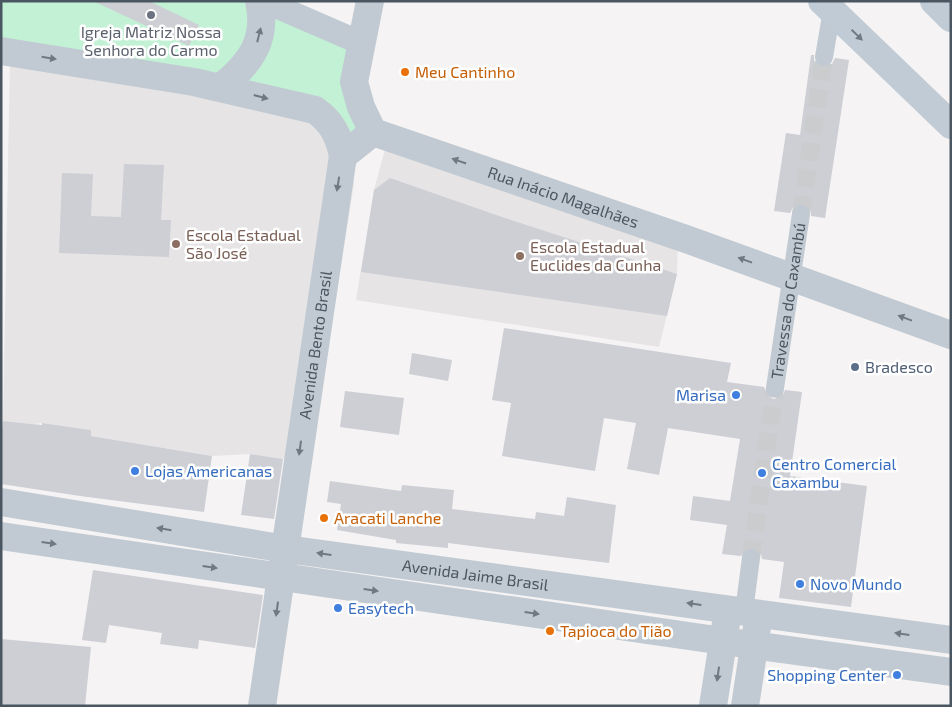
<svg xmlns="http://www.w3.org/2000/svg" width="952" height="707" font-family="'Exo 2',sans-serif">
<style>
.education{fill:#e6e4e5}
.green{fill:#c3f1d5}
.building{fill:#cdcfd5}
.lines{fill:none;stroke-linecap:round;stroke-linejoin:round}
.pedestrian-tunnel{stroke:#caccce;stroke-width:18;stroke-dasharray:18 9;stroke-linecap:butt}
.pedestrian{stroke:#c1cad2;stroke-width:18}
.minor{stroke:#c1cad2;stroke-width:24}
.tertiary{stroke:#c1cad2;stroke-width:28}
.secondary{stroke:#c1cbd6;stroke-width:28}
.oneway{fill:#6e7983}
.oneway2{fill:#6e7984}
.worship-dot{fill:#6b7280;stroke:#fff;stroke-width:2}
.food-dot{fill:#e8710a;stroke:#fff;stroke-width:2}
.education-dot{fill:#8d6e63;stroke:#fff;stroke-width:2}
.service-dot{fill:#5c6f8a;stroke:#fff;stroke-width:2}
.shop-dot{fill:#3f7fe0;stroke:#fff;stroke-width:2}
.labels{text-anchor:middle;stroke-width:5;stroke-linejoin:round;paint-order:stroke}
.worship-label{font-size:16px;fill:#5b616d;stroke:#fff}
.food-label{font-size:16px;fill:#c56008;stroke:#fff;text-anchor:start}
.street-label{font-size:16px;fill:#4a5661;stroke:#fff}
.education-label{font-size:16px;fill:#785e54;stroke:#fff;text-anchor:start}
.service-label{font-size:16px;fill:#4e5e75;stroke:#fff;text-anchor:start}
.shop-label{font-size:16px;fill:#366cbe;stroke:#fff;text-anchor:start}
</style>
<rect width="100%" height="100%" fill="#f5f3f3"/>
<g class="education">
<polygon points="10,60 283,108 338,130 349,161 354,183 335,305 304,462 250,454 212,456 91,436 91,430 42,423 33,424 3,421"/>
<polygon points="387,142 678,240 677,274 659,347 356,300 374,190"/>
</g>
<polygon class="green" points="1,1 278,1 374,46 366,87 387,142 338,130 323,118 1,58"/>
<g class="building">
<polygon points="93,1 149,1 199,25 189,46"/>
<polygon points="811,55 814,55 814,60 817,65 823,67 832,64 835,58 849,60 825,218 811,216 811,210 803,204 798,204 793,207 790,213 774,211 786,133 800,135"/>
<polygon points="124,164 164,165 161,220 171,220 169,257 59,253 62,173 93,174 91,216 121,217"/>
<polygon points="390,178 499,216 677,274 667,316 361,272 374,190"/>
<polygon points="504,328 731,363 727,382 764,387 768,396 774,399 783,395 785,390 802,392 790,476 867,486 851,607 779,598 784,562 762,559 761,554 753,548 747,548 741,556 722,554 727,525 690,520 693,496 730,501 740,439 668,428 659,475 627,469 636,423 604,418 595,471 502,456 511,403 492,400"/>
<polygon points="412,353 452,360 448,381 409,374"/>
<polygon points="345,391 404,398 399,435 340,427"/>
<polygon points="3,421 42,425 42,423 91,430 91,436 212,456 204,512 80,496 1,484 1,439"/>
<polygon points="250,454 283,459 274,519 241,515"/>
<polygon points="330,481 401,491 402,485 454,490 452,509 535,519 536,512 564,516 567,497 616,505 609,563 448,543 448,548 396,543 396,540 337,530 341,504 327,502"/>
<polygon points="93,570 263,595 255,648 199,640 198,649 160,644 162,633 109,625 106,643 82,640"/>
<polygon points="1,639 91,647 85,706 1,706"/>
</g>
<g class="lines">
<g class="pedestrian-tunnel">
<polyline points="801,214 824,57"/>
<polyline points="751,558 775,388"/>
</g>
<g class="pedestrian">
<polyline points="824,57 832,10"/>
<path id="s1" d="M 775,388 L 801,214"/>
<polyline points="744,611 751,558"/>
</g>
<polyline class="minor" points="264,1 361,43"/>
<g class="tertiary">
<polyline points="370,1 354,82 361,107 373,132"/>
<path d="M 1,51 L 194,82 L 315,110 C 332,122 339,136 343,156"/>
<path d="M 221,87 C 250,64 268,40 259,1"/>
<path id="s2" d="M 373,132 L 686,239 L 951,335"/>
<path id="s3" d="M 1,502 L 286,549 L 951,640"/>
<polyline points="1,536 723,641 951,672"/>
<path id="s4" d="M 262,706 L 343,156 L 373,132"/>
<polyline points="713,706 726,623"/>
<polyline points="745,706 757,627"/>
</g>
<g class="secondary">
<polyline points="822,1 951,125"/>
<polyline points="934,1 951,18"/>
</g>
</g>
<defs><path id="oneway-solid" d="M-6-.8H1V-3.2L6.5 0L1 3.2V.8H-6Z" transform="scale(1.25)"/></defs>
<g class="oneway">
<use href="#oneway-solid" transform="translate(259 35) rotate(-76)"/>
<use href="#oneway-solid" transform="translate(49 58) rotate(9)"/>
<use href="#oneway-solid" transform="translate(261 97) rotate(15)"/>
<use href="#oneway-solid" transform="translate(459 161) rotate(-161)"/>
<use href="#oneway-solid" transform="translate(338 184) rotate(99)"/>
<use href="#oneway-solid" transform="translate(745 260) rotate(-160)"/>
<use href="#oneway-solid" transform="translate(905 318) rotate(-160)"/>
<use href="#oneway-solid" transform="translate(300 448) rotate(98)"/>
<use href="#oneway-solid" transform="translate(164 529) rotate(-171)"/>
<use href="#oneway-solid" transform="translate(49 543) rotate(8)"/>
<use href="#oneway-solid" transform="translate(324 554) rotate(-172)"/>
<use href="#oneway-solid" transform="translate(210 567) rotate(8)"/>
<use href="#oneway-solid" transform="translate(371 590) rotate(8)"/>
<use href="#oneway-solid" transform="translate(694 604) rotate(-172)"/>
<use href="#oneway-solid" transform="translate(277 609) rotate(98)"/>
<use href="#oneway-solid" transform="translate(532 613) rotate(8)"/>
<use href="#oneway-solid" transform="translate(902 634) rotate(-172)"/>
<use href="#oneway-solid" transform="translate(718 674) rotate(98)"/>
</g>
<use class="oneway2" href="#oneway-solid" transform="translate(857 35) rotate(44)"/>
<circle class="worship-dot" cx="151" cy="15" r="5"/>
<g class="food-dot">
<circle cx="405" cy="72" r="5"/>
<circle cx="324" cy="518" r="5"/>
<circle cx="550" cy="631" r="5"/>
</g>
<g class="education-dot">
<circle cx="176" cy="244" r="5"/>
<circle cx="520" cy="256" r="5"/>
</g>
<circle class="service-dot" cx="855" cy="367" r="5"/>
<g class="shop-dot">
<circle cx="736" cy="395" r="5"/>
<circle cx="135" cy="471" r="5"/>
<circle cx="762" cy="473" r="5"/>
<circle cx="800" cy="584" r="5"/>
<circle cx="338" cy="608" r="5"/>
<circle cx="897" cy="675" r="5"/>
</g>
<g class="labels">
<g class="worship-label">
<text x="151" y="38">Igreja Matriz Nossa<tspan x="151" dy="18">Senhora do Carmo</tspan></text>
</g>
<g class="food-label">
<text x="415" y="78">Meu Cantinho</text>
<text x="334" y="524">Aracati Lanche</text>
<text x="560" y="637">Tapioca do Tião</text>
</g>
<g class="street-label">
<text dy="6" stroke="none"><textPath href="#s2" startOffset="201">Rua Inácio Magalhães</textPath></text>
<text dy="6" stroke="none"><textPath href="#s1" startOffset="88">Travessa do Caxambú</textPath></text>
<text dy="6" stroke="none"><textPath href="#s4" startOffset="365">Avenida Bento Brasil</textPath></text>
<text dy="6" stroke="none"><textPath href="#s3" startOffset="480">Avenida Jaime Brasil</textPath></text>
</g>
<g class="education-label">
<text x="186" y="241">Escola Estadual<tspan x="186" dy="18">São José</tspan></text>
<text x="530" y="253">Escola Estadual<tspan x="530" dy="18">Euclides da Cunha</tspan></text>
</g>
<g class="service-label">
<text x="865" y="373">Bradesco</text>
</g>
<g class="shop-label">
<text x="726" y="401" text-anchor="end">Marisa</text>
<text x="772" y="470">Centro Comercial<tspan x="772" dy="18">Caxambu</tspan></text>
<text x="145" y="477">Lojas Americanas</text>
<text x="810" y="590">Novo Mundo</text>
<text x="348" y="614">Easytech</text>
<text x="887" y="681" text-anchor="end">Shopping Center</text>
</g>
</g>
<rect width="952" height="707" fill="none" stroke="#4a5661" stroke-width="5"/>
</svg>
